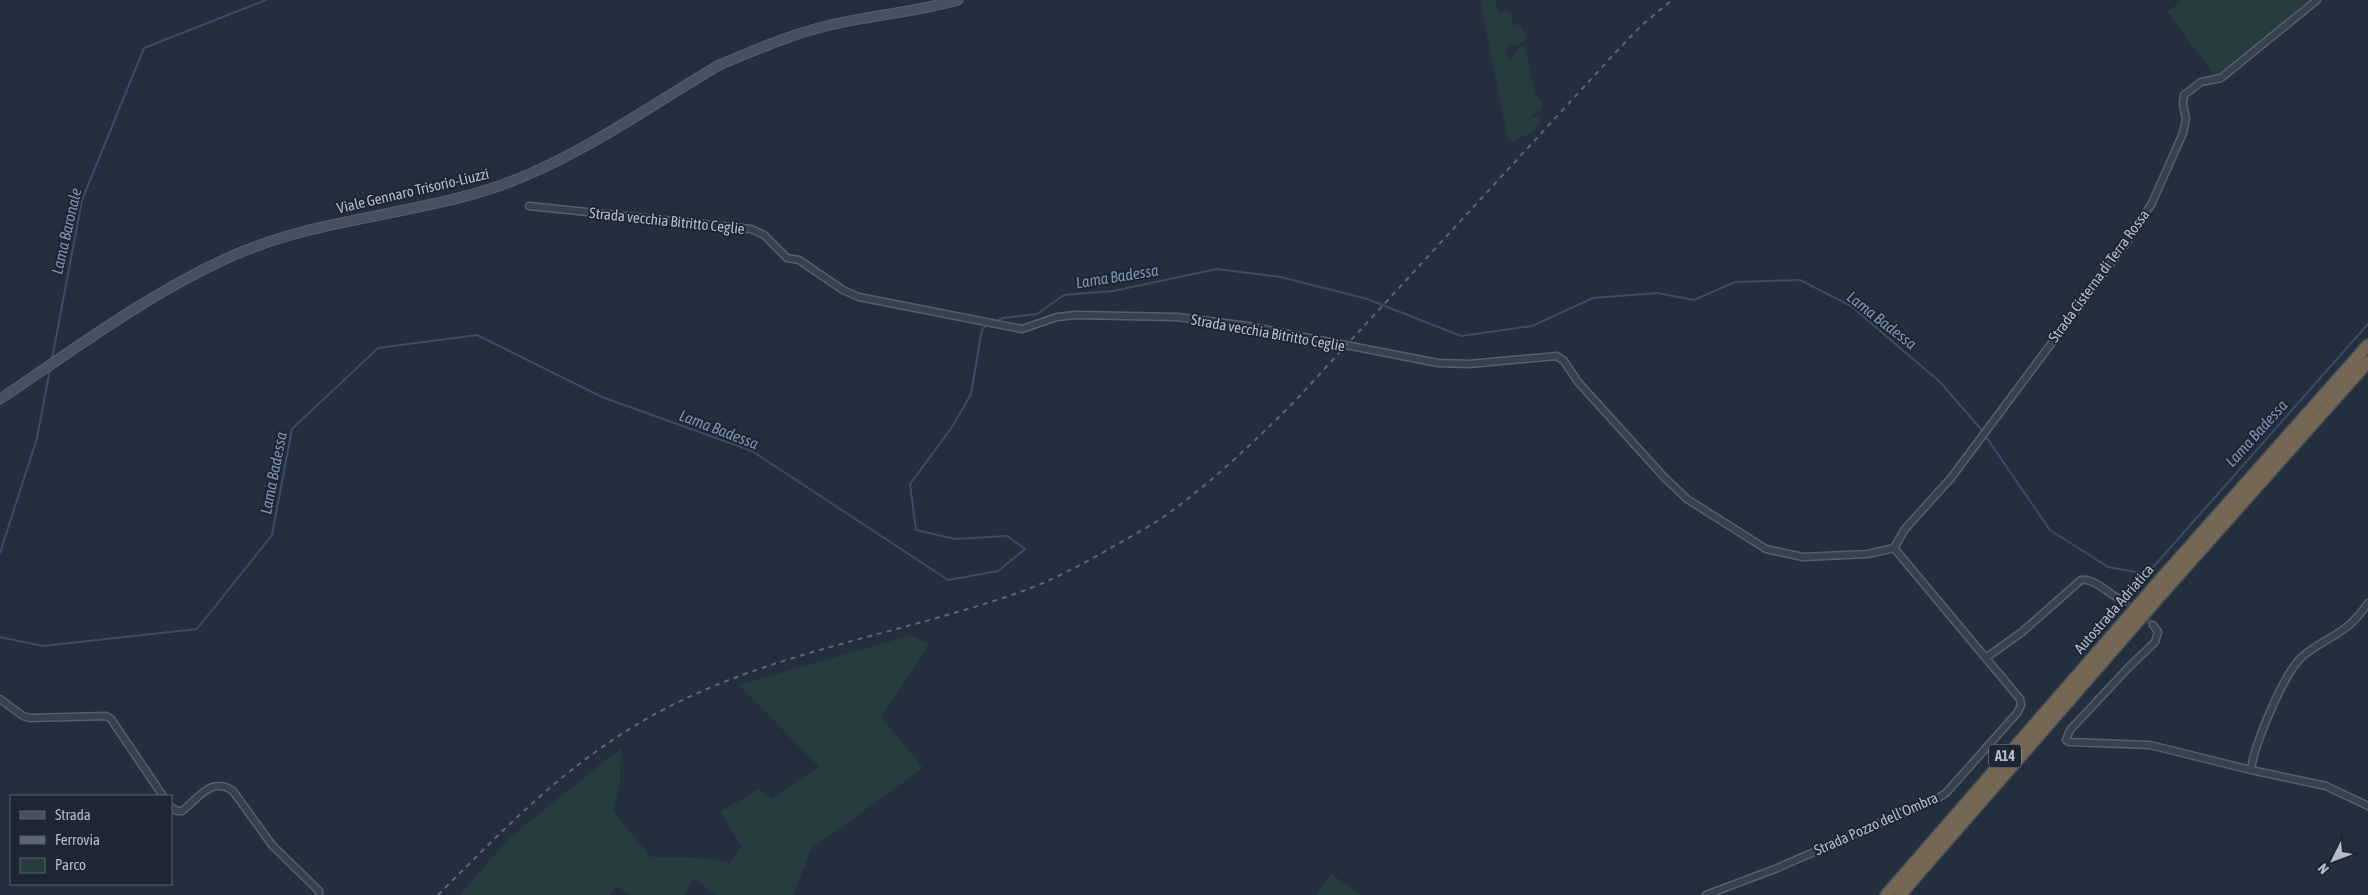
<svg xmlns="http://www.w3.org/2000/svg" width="2368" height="895" font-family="'Asap Condensed',sans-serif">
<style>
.green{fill:#263c3f}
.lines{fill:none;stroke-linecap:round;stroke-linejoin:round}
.stream{stroke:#394c67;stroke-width:2}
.minor-tunnel{stroke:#3a4453;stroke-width:6;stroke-dasharray:6 3;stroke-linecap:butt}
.minor-casing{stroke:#565f6c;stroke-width:9}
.secondary-casing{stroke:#565f6c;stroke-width:11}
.motorway-casing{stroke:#434c59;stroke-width:14}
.minor{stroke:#38414e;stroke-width:6}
.secondary{stroke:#465061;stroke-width:9}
.motorway{stroke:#746855;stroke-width:11}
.rail{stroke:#5a6575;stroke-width:2;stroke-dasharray:5 5;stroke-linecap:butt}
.motorway-bridge-casing{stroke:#434c59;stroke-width:14;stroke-linecap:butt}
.motorway-bridge{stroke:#746855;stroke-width:11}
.labels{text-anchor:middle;stroke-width:4;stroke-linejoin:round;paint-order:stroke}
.shield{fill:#1d2633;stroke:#878f9c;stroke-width:1}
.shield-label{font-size:14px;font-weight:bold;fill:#b4bcc9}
.street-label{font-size:15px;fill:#b4bcc9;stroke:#1d2633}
.water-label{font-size:16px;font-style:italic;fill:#7c92b1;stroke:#1d2633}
</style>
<rect width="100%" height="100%" fill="#242f3e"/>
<g class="green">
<polygon points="1480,0 1495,0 1498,12 1509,12 1512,15 1513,25 1518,24 1526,34 1526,39 1518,45 1509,46 1506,49 1506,55 1510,58 1513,57 1517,48 1525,47 1535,95 1543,104 1539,112 1532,114 1530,118 1537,116 1542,120 1531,133 1513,141 1507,136"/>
<polygon points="2183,0 2312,0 2216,77 2167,12"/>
<polygon points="911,635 929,644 881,717 923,768 811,849 793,895 716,895 694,878 684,895 631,895 616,886 609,895 460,895 508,839 621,748 620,783 613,811 651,857 703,858 729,863 742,846 720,812 759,789 772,799 819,767 739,685"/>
<polygon points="1331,874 1362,895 1317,895"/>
</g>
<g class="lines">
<g class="stream">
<polyline points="995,322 1003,318 1037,314 1064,295 1113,291 1217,269 1281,277 1367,299 1461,336 1532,326 1593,298 1657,293 1694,300 1735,282 1800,280 1851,306 1940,382 1980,428 2050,530 2108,567 2147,574 2368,324"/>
<polyline points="52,359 82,200 144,48 266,0"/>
<polyline points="0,553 37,438 50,369"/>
<polyline points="0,637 43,646 197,629 272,535 292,429 378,348 477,335 602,397 752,451 948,580 998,571 1025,549 1007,536 955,539 916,530 910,484 952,427 971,394 982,329 988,325"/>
</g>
<polyline class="minor-tunnel" points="2125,601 2153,625"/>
<defs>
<g id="minor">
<polyline points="529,206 751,229 764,235 787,258 799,260 843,290 859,297 1022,329 1057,317 1076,315 1177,317 1248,326 1438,363 1469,364 1557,356 1564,361 1578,382 1664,477 1687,499 1766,549 1803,557 1868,554 1894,548"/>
<polyline points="1894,548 1905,529 1951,478 2127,242 2152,203 2183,133 2186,119 2183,104 2184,95 2201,82 2221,78 2317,0"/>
<path d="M 2368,603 C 2346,636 2330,634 2303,656 C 2284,672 2254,745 2251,770 L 2326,786 L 2368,806"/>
<polyline points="2153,625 2158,632 2155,642 2129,667 2070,730 2066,740 2069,742 2150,745 2251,770"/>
<path d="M 1987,657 L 2022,632 L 2081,580 C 2097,578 2110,597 2125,601"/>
<polyline points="0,699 23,716 30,718 106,716 111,719 163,796"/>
<path d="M 171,807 L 177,811 L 182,811 C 199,798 211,776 233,791 L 272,845 L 319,891 L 319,895"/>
<polyline points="1706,895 1775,869 1938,798 1946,793 2018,712 2021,705 2020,699 1894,548"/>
</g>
<path id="secondary" d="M 0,399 C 75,349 149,293 232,256 C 315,219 407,216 493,188 C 572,162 648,107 719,65 C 755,50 792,34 830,25 C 873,15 916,12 958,0"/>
<g id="motorway">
<polyline points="2152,589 2368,345"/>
<polyline points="2160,596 2368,362"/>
<polyline points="1886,895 2126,619"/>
<polyline points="1900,895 2135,625"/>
</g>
</defs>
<use href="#minor" class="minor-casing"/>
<use href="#secondary" class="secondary-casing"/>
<use href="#motorway" class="motorway-casing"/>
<use href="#minor" class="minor"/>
<use href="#secondary" class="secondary"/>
<use href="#motorway" class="motorway"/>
<path class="rail" d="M 438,895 C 509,824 570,760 659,712 C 772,651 903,634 1023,591 C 1053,580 1081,565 1109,549 C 1128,538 1147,528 1165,516 C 1212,482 1253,443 1294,402 L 1616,52 L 1642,25 L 1672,0"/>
<defs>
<g id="motorway-bridge">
<polyline points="2126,619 2152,589"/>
<polyline points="2135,625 2160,596"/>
</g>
</defs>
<use href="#motorway-bridge" class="motorway-bridge-casing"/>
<use href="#motorway-bridge" class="motorway-bridge"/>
</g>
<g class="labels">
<rect class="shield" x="1989" y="744.5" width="32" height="23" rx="4"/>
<g class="shield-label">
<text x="2005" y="761">A14</text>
</g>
<g class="street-label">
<text transform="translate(413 191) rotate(-13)" y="5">Viale Gennaro Trisorio-Liuzzi</text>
<text transform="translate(667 221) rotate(6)" y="5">Strada vecchia Bitritto Ceglie</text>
<text transform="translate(2099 276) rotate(-54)" y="5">Strada Cisterna di Terra Rossa</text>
<text transform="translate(1268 333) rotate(10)" y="5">Strada vecchia Bitritto Ceglie</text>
<text transform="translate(2114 609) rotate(-49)" y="5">Autostrada Adriatica</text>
<text transform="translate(1876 824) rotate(-24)" y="5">Strada Pozzo dell'Ombra</text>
</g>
<g class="water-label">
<text transform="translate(66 231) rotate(-77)" y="6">Lama Baronale</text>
<text transform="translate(1117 276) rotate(-9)" y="6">Lama Badessa</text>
<text transform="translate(1882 320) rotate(38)" y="6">Lama Badessa</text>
<text transform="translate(719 429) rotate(21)" y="6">Lama Badessa</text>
<text transform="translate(2256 433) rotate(-48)" y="6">Lama Badessa</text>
<text transform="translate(273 473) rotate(-79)" y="6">Lama Badessa</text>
</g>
</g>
<rect x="10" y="795" width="162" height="90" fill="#1d2633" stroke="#59626f"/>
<rect x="20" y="811" width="25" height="8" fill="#465061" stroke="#59626f"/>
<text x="55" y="820" font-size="15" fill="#b4bcc9">Strada</text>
<rect x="20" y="836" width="25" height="8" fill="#5a6575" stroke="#59626f"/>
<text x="55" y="845" font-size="15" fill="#b4bcc9">Ferrovia</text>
<rect x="20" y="858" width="25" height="15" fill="#263c3f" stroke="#59626f"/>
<text x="55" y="870" font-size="15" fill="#b4bcc9">Parco</text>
<g transform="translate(2333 860) rotate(228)" stroke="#1d2633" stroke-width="4" paint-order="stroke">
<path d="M0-4L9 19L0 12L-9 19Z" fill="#b4bcc9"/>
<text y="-8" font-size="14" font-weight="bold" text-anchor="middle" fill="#b4bcc9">N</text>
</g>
</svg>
